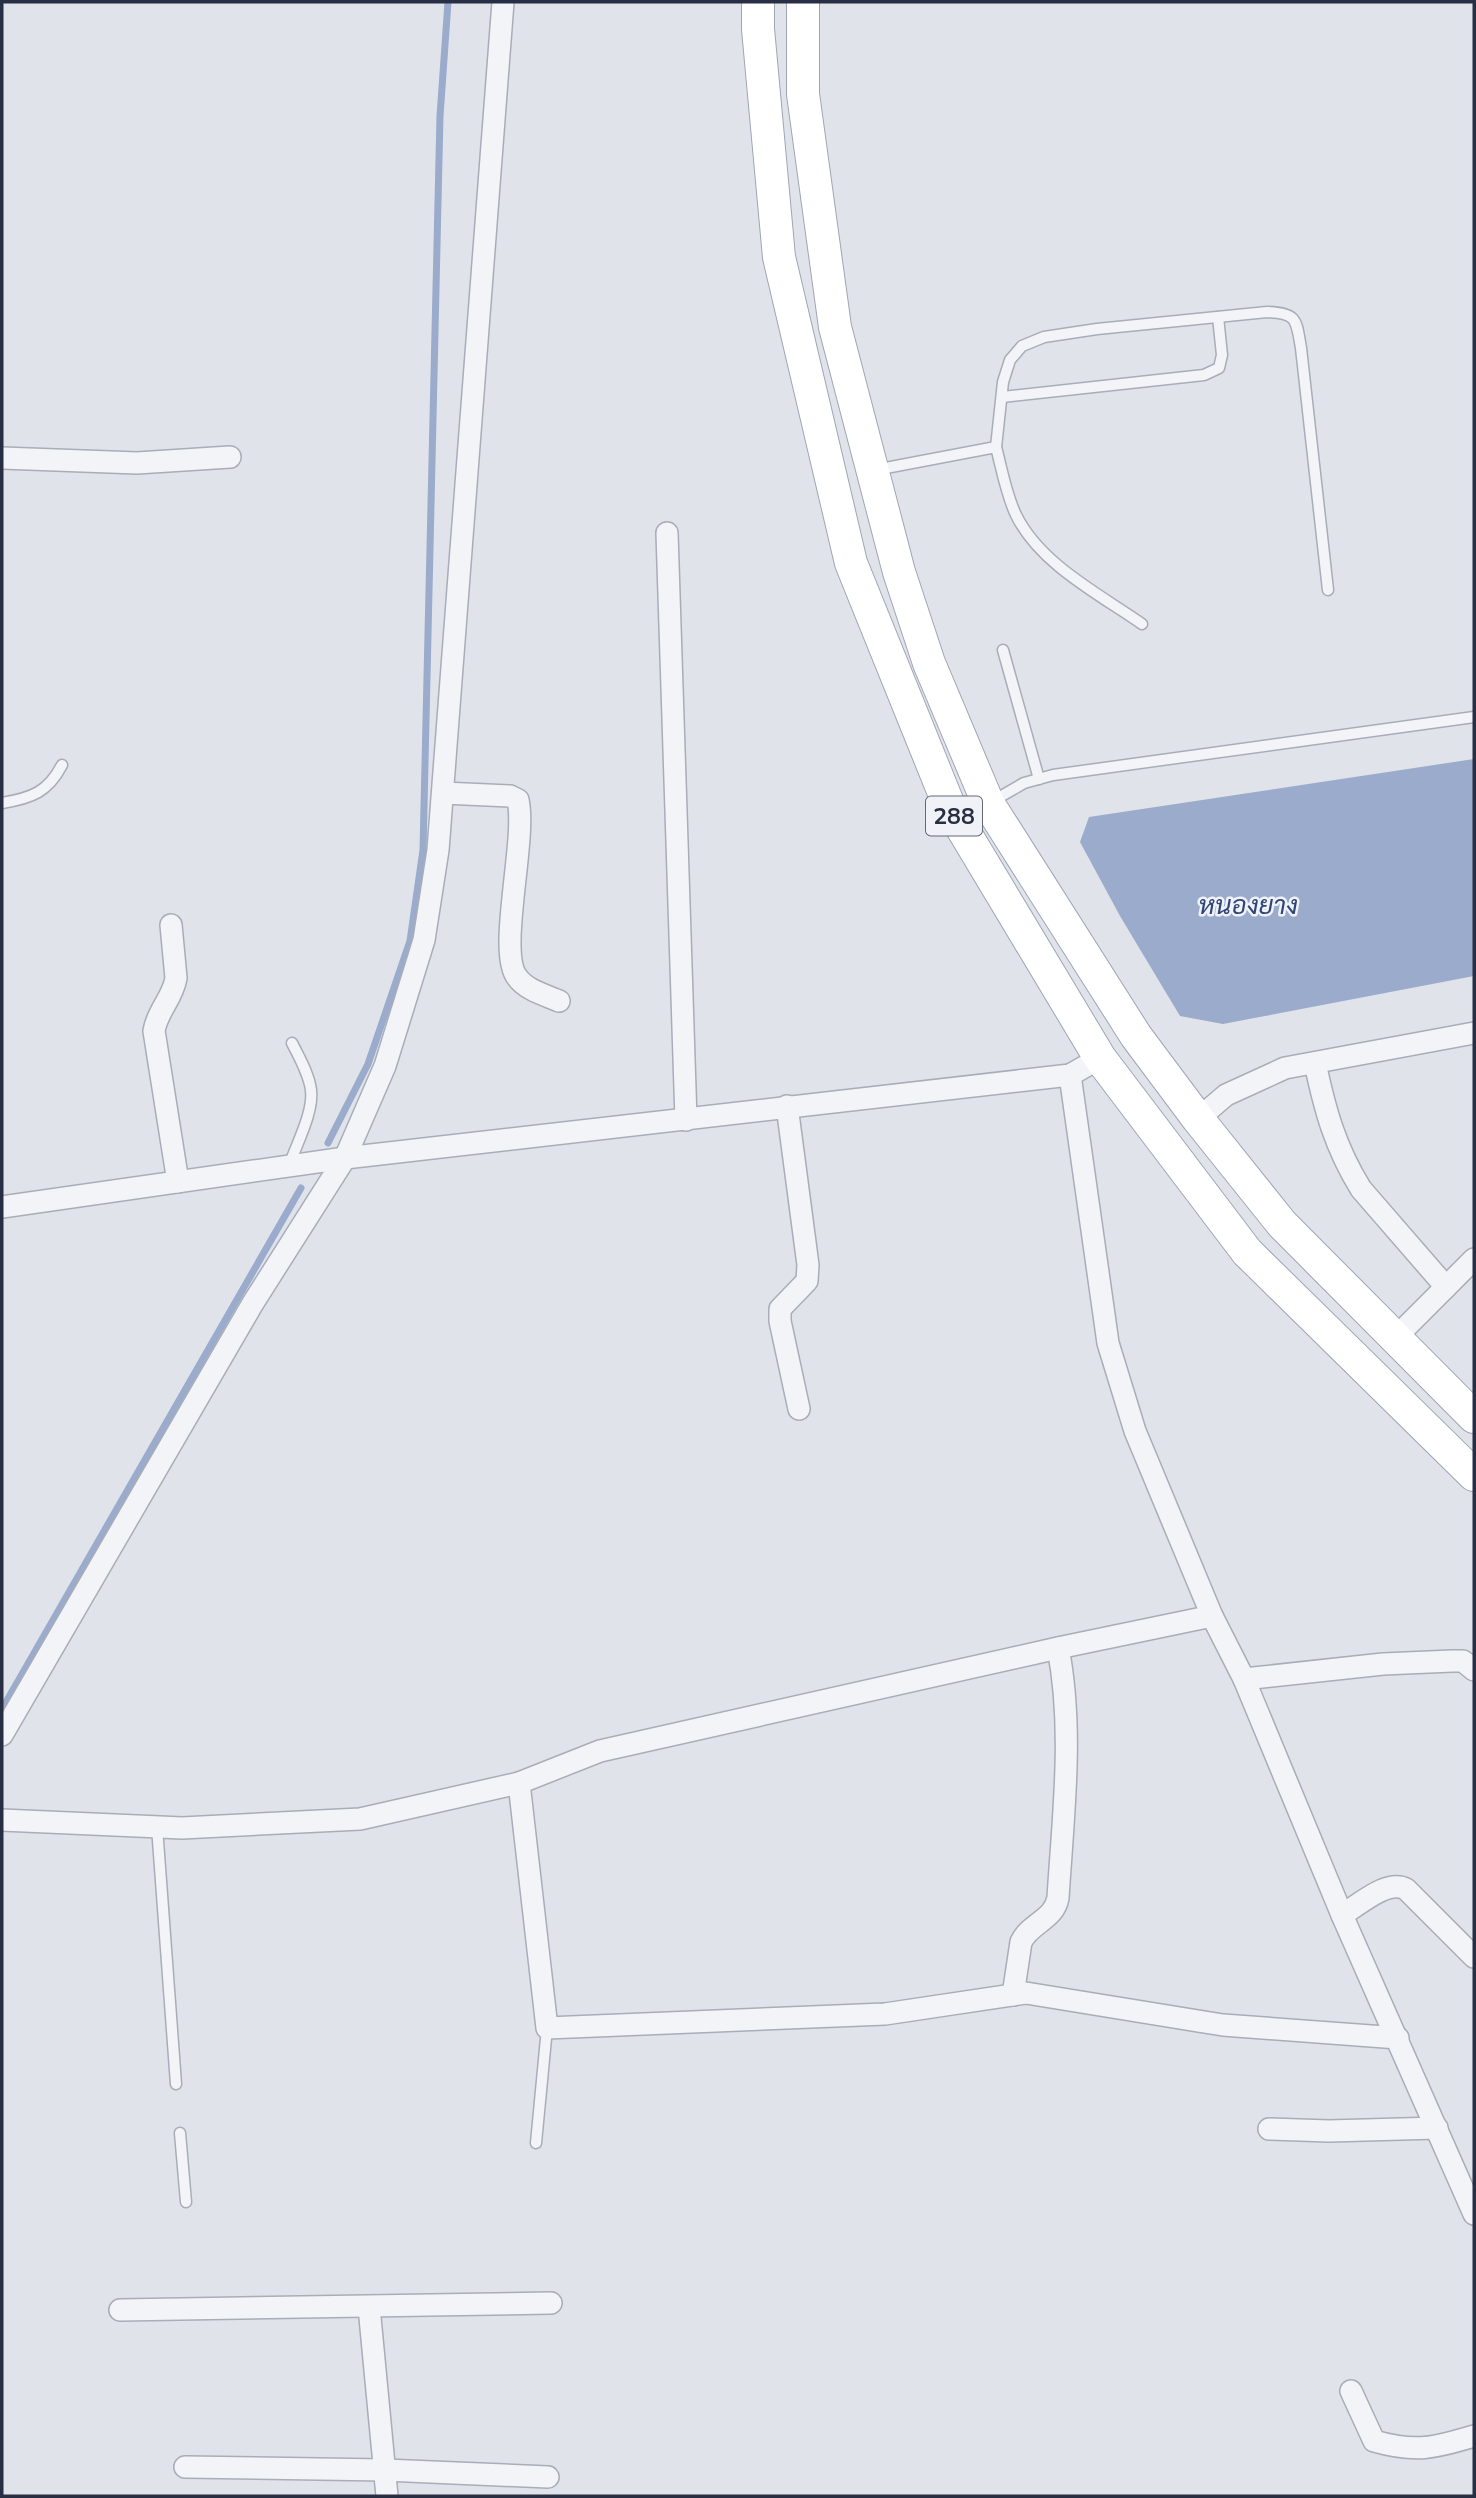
<svg xmlns="http://www.w3.org/2000/svg" width="1476" height="2498" font-family="Mulish,Sarabun,sans-serif">
<style>
.water{fill:#9aabcc}
.lines{fill:none;stroke-linecap:round;stroke-linejoin:round}
.stream{stroke:#9aabcc;stroke-width:7}
.lane-casing{stroke:#a9adb8;stroke-width:13}
.street-casing{stroke:#a9adb8;stroke-width:24}
.primary-casing{stroke:#9fa5b6;stroke-width:34}
.lane{stroke:#f3f4f8;stroke-width:10}
.street{stroke:#f3f4f8;stroke-width:21}
.primary{stroke:#fff;stroke-width:32}
.labels{text-anchor:middle;stroke-width:5;stroke-linejoin:round;paint-order:stroke}
.shield{fill:#f0f2f7;stroke:#646979;stroke-width:2}
.shield-label{font-size:23px;font-weight:bold;fill:#282e43}
.water-label{font-size:26px;font-style:italic;fill:#304679;stroke:#f0f2f7}
</style>
<rect width="100%" height="100%" fill="#e0e3ea"/>
<polygon class="water" points="1474,759 1474,976 1223,1024 1180,1016 1120,916 1080,842 1089,817"/>
<g class="lines">
<g class="stream">
<polyline points="328,1143 368,1064 410,941 423,850 440,116 448,2"/>
<polyline points="2,1709 301,1188"/>
</g>
<defs>
<g id="lane">
<polyline points="1002,397 1204,375 1219,368 1222,355 1218,317"/>
<path d="M 996,447 L 1003,382 L 1010,360 L 1022,346 L 1044,337 L 1097,329 L 1267,312 C 1298,313 1296,320 1301,348 L 1328,590"/>
<path d="M 875,470 L 996,447 C 1002,470 1006,494 1016,515 C 1040,564 1099,594 1142,624"/>
<polyline points="1003,650 1039,779"/>
<polyline points="991,802 1024,783 1053,775 1474,717"/>
<path d="M 2,803 C 32,798 48,792 62,765"/>
<path d="M 289,1166 C 296,1145 314,1112 311,1090 C 309,1074 299,1057 292,1043"/>
<polyline points="157,1827 176,2084"/>
<polyline points="180,2133 186,2202"/>
<polyline points="536,2143 547,2028"/>
</g>
<g id="street">
<polyline points="2,458 137,463 230,457"/>
<polyline points="667,533 686,1120"/>
<path d="M 443,793 L 510,796 L 518,800 C 527,840 497,951 517,977 C 526,990 545,995 559,1001"/>
<path d="M 171,925 L 176,978 C 173,998 157,1011 154,1031 L 178,1182"/>
<path d="M 1315,1063 C 1325,1110 1335,1147 1361,1189 L 1446,1287"/>
<polyline points="1070,1075 1108,1343 1135,1431 1212,1616 1244,1679 1342,1915 1474,2214"/>
<polyline points="787,1106 808,1265 807,1281 780,1309 780,1321 799,1409"/>
<polyline points="1198,1119 1226,1095 1285,1068 1474,1033"/>
<polyline points="2,1207 345,1158 1070,1075 1100,1058"/>
<polyline points="1395,1338 1474,1259"/>
<polyline points="1244,1679 1383,1664 1452,1661 1463,1661 1474,1670"/>
<polyline points="2,1735 253,1303 345,1158 385,1066 424,940 438,850 503,2"/>
<polyline points="519,1783 547,2028 885,2014 1026,1993 1223,2025 1398,2038"/>
<polyline points="2,1820 182,1828 360,1819 519,1783 600,1751 1058,1648 1212,1616"/>
<path d="M 1342,1915 C 1359,1905 1387,1879 1406,1889 L 1474,1957"/>
<path d="M 1013,1995 L 1021,1942 C 1030,1923 1054,1920 1058,1898 C 1063,1816 1074,1730 1058,1648"/>
<polyline points="1269,2129 1329,2131 1437,2128"/>
<polyline points="369,2307 387,2496"/>
<polyline points="120,2310 551,2303"/>
<path d="M 1351,2391 L 1374,2441 C 1416,2453 1434,2448 1474,2436"/>
<polyline points="185,2467 385,2470 548,2477"/>
</g>
<g id="primary">
<polyline points="758,2 758,29 779,257 851,563 950,808 1100,1058 1247,1252 1474,1475"/>
<polyline points="803,2 803,94 835,327 899,572 929,663 988,803 1136,1036 1198,1119 1282,1224 1474,1417"/>
</g>
</defs>
<use href="#lane" class="lane-casing"/>
<use href="#street" class="street-casing"/>
<use href="#primary" class="primary-casing"/>
<use href="#lane" class="lane"/>
<use href="#street" class="street"/>
<use href="#primary" class="primary"/>
</g>
<g class="labels">
<rect class="shield" x="926" y="796.5" width="56" height="39" rx="5"/>
<g class="shield-label">
<text x="954" y="824">288</text>
</g>
<g class="water-label">
<text x="1248" y="914">หนองยาง</text>
</g>
</g>
<rect width="1476" height="2498" fill="none" stroke="#282e43" stroke-width="7"/>
</svg>
